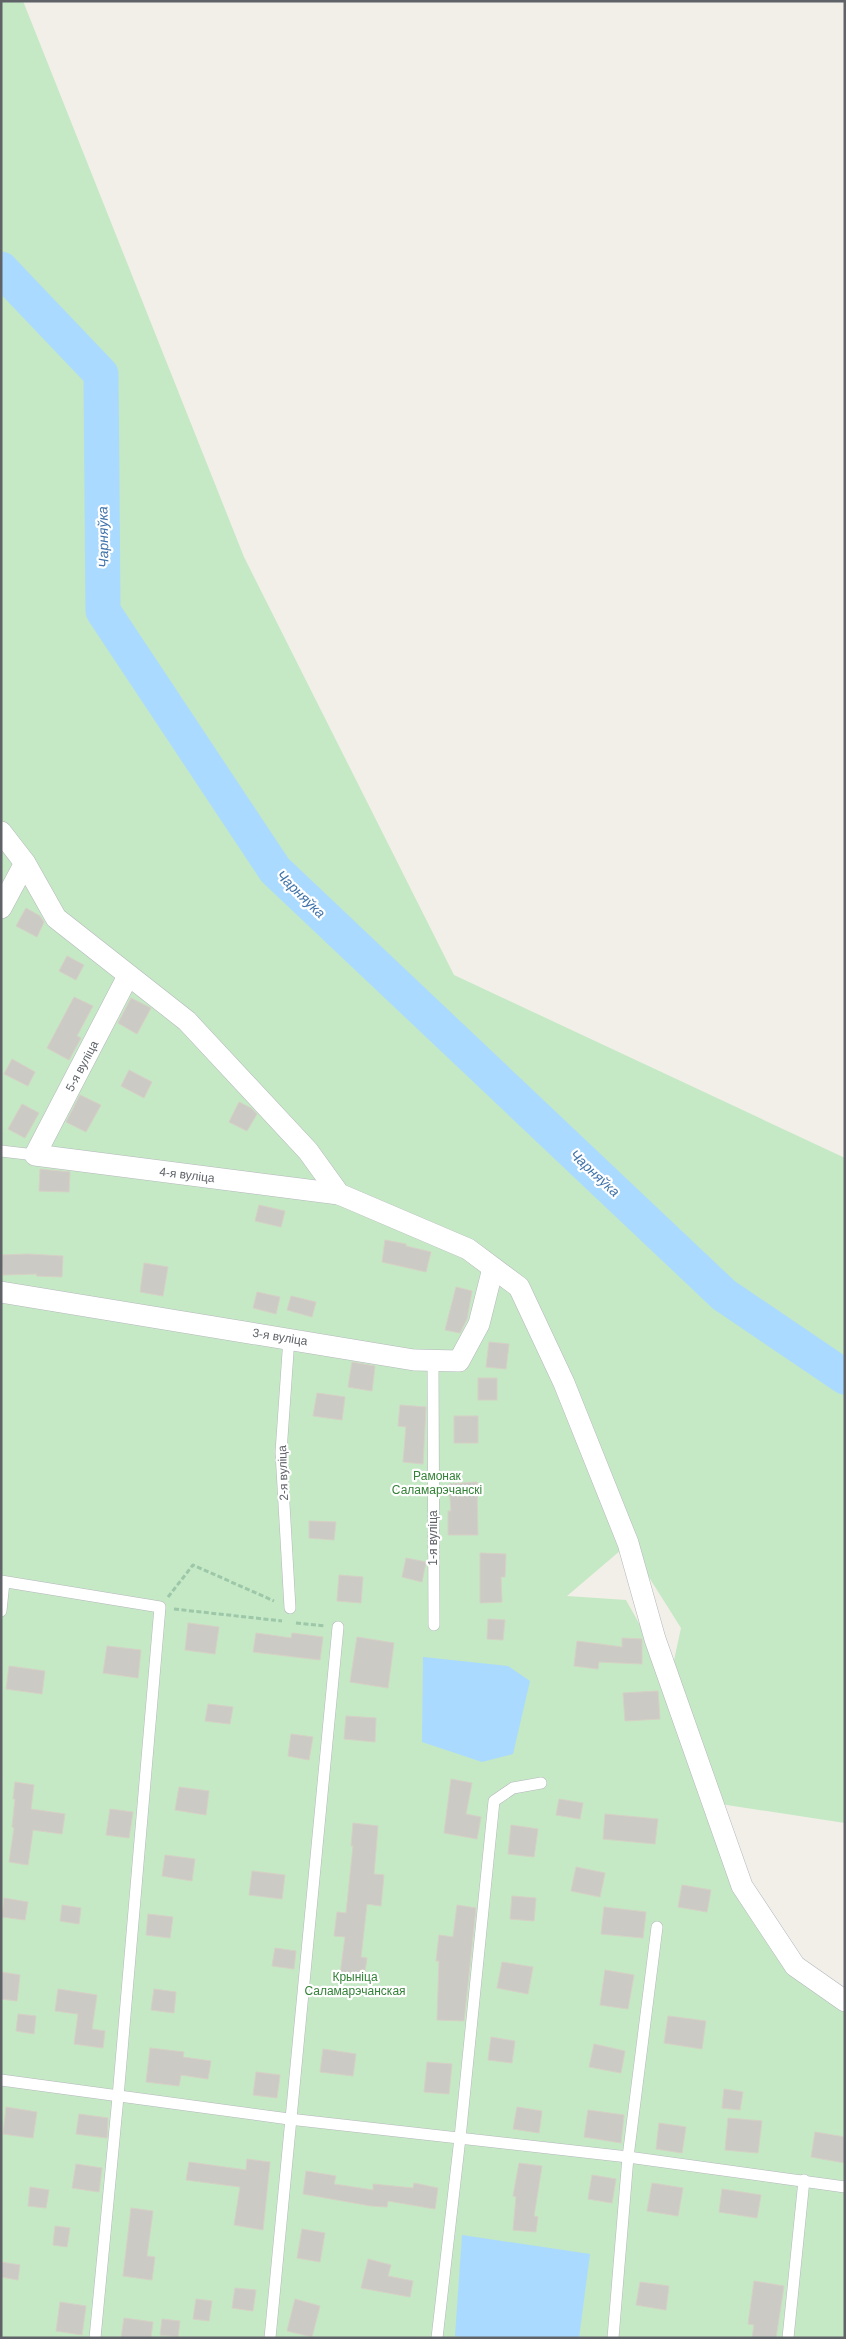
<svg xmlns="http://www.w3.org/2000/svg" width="846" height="2339" font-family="Helvetica,sans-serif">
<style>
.green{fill:#c5e8c5;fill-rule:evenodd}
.water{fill:#aadaff}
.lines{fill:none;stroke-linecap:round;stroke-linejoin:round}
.river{stroke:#aadaff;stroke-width:35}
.building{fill:#cccac5;stroke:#d6d1c6}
.lane-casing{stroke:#b5b8bc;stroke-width:12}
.street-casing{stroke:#b5b8bc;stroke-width:22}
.path{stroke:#9cc7a9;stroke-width:3;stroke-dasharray:5 2.5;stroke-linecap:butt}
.lane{stroke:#fff;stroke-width:11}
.street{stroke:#fff;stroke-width:21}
.labels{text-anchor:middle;stroke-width:4.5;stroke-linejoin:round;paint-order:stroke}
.street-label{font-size:12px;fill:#5f6368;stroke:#fff}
.park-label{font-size:12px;fill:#348238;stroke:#fff}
.water-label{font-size:14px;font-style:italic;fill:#4174aa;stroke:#fff}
</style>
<rect width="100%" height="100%" fill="#f1efe8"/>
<path class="green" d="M 1,1 L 23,1 L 244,557 L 454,975 L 845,1158 L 845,1823 L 714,1803 L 742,1886 L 795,1966 L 845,2001 L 845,2338 L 1,2338 ZM 628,1544 L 681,1628 L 670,1679 L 626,1600 L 567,1596 Z"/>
<g class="water">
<polygon points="423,1657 508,1666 530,1681 513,1754 482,1762 422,1742"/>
<polygon points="462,2235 590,2254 579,2338 466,2338 455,2336"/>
</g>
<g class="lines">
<polyline class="river" points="1,269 101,374 103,611 275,870 724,1295 845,1377"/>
</g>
<g class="building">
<polygon points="26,908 40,916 44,922 37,937 16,926"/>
<polygon points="67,956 84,965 76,980 59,971"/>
<polygon points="74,997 93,1006 77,1036 81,1038 69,1060 47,1048"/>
<polygon points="131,998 151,1008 137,1034 118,1023"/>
<polygon points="12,1059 35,1072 28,1086 4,1074"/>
<polygon points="129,1070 152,1082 144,1098 121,1086"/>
<polygon points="80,1095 101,1105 86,1132 66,1122"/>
<polygon points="239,1102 251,1108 257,1114 247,1131 229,1122"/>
<polygon points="22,1104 39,1113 25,1138 8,1129"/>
<polygon points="40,1169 70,1172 69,1192 39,1191"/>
<polygon points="259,1205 285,1211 281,1227 255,1221"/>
<polygon points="385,1240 406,1244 406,1246 431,1252 426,1272 382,1262"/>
<polygon points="28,1254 63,1256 62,1277 36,1276 37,1274 3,1275 2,1255"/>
<polygon points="144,1263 168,1267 163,1296 140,1292"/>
<polygon points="456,1287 472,1291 467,1319 460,1333 445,1330"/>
<polygon points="257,1292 280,1297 276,1314 253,1308"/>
<polygon points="291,1296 316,1302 312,1317 287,1310"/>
<polygon points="489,1342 509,1344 506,1369 486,1367"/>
<polygon points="352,1362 375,1366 372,1391 348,1387"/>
<rect x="478" y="1378" width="19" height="22"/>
<polygon points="317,1393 345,1397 342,1420 313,1416"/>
<polygon points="400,1405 426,1407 423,1464 403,1462 406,1427 398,1426"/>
<rect x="454" y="1416" width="24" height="27"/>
<polygon points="477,1482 478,1535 448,1535 448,1511 451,1511 449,1484"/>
<polygon points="309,1521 336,1522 334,1540 309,1538"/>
<polygon points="480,1553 506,1554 505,1577 501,1577 502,1602 480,1603"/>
<polygon points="406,1558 426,1562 422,1582 402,1577"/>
<polygon points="339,1575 363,1577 361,1603 337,1601"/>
<polygon points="488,1619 505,1620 503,1640 487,1639"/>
<polygon points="188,1623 219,1627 215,1654 185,1650"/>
<polygon points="256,1633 291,1638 292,1633 323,1637 320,1660 253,1652"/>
<polygon points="357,1637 394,1643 388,1688 350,1682"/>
<polygon points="622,1638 642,1639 642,1664 599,1662 598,1669 574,1666 577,1641 622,1647"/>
<polygon points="107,1646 141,1650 138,1678 103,1673"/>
<polygon points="9,1666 45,1671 42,1694 6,1689"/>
<polygon points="658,1691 660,1719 625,1721 623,1693"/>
<polygon points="208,1704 233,1707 230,1724 205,1721"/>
<polygon points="346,1716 376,1718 375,1742 344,1739"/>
<polygon points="291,1734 313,1737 309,1760 288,1756"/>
<polygon points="451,1779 472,1783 466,1814 481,1817 477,1839 444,1833"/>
<polygon points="15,1782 34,1785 31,1809 65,1814 62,1834 33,1830 28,1865 9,1862 14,1828 12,1827 15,1799 13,1799"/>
<polygon points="179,1787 209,1791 206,1815 175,1810"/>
<polygon points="559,1799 583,1803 580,1819 556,1815"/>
<polygon points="110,1809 133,1812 129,1838 106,1835"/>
<polygon points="605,1814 658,1819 655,1844 603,1839"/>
<polygon points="353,1823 378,1826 374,1874 384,1875 381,1906 367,1904 361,1957 367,1958 364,1978 340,1975 345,1937 334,1936 337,1912 346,1913 353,1846 351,1846"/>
<polygon points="511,1825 538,1829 534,1857 508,1854"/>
<polygon points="165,1855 195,1859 192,1881 162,1876"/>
<polygon points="576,1867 605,1873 600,1897 571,1891"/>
<polygon points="252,1871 285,1875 282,1899 249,1895"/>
<polygon points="682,1885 711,1890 707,1912 678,1907"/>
<polygon points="512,1896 536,1898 534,1921 510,1919"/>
<polygon points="4,1898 28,1902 25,1920 2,1917"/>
<polygon points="62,1905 81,1908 79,1924 60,1921"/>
<polygon points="457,1905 476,1908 464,2021 437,2020 439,1961 436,1961 439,1935 453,1937"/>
<polygon points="604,1907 646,1912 643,1938 601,1934"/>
<polygon points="148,1914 173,1917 170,1938 146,1935"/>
<polygon points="275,1948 296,1951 294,1969 272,1966"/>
<polygon points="502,1962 533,1967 528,1994 497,1988"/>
<polygon points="605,1970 634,1975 628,2009 600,2005"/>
<polygon points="1,1972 20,1975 17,2001 1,1999"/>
<polygon points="58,1989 97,1995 92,2029 105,2031 103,2048 74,2044 78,2014 55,2011"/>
<polygon points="154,1989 176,1992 174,2013 151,2010"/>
<polygon points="18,2014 36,2016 34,2034 16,2031"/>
<polygon points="668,2016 706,2021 702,2049 664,2043"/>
<polygon points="491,2037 515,2041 512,2063 488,2060"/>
<polygon points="594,2044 625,2051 621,2073 589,2067"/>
<polygon points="150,2048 184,2052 183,2057 211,2061 208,2079 181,2075 179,2086 146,2082"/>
<polygon points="323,2049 356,2054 353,2076 320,2072"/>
<polygon points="427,2062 452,2064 449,2094 424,2092"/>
<polygon points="256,2072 280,2075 277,2098 253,2095"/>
<polygon points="724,2089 743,2092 740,2110 722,2108"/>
<polygon points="6,2107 37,2112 33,2138 3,2134"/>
<polygon points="517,2107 542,2111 539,2133 513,2129"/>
<polygon points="588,2110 624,2115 621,2143 584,2137"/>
<polygon points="79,2114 108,2118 107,2138 76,2134"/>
<polygon points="728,2118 762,2121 758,2153 725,2150"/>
<polygon points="659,2123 686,2127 682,2153 656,2149"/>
<polygon points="815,2132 845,2137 845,2163 811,2157"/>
<polygon points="247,2159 270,2162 263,2230 234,2225 240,2187 186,2180 189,2162 246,2170"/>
<polygon points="519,2163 542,2166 534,2216 538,2217 536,2232 513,2230 516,2197 513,2196"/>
<polygon points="76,2164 102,2168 99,2192 72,2188"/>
<polygon points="306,2171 336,2176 334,2184 373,2190 373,2184 413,2188 414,2183 438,2188 435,2209 388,2201 387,2207 371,2206 303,2194"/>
<polygon points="592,2175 616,2179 612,2203 588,2199"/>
<polygon points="652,2183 683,2188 678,2216 647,2211"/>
<polygon points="30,2187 49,2190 46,2208 28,2206"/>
<polygon points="722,2189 761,2195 757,2218 719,2212"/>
<polygon points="131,2208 153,2211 147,2256 155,2257 152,2280 123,2276"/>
<polygon points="55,2226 70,2228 67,2247 53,2245"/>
<polygon points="302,2229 325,2233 320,2262 297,2258"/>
<polygon points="368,2259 391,2265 388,2276 413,2281 410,2297 361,2288"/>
<polygon points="1,2262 20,2265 18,2280 1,2277"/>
<polygon points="754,2281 784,2286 776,2338 752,2338 754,2325 748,2324"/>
<polygon points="640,2282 669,2286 666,2310 636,2305"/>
<polygon points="235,2288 256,2290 253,2311 232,2308"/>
<polygon points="196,2299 212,2301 209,2321 193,2319"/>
<polygon points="295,2299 320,2306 312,2337 287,2331"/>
<polygon points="60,2302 86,2306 82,2335 56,2331"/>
<polygon points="124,2318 153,2322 151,2338 121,2338"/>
<polygon points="162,2319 180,2321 178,2337 160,2335"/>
</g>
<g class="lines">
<defs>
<g id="lane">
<polyline points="1,1151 35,1155"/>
<polyline points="289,1338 281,1452 290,1608"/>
<polyline points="433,1360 434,1625"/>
<polyline points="1,1581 160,1607 118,2097 95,2338"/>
<polyline points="1,1611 4,1582"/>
<polyline points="1,2080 289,2119 628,2157 845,2187"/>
<polyline points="270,2338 338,1627"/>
<polyline points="437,2338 460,2138 494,1801 513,1788 541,1783"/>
<polyline points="613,2338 628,2157 657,1927"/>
<polyline points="788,2338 804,2180"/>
</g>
<g id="street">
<polyline points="1,832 25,863 56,918 187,1021 308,1151 339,1194 468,1249 519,1287 564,1383 628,1543 655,1639 742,1886 795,1966 845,2001"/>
<polyline points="1,908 25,863"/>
<polyline points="128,976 35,1155 339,1194"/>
<polyline points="1,1292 414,1360 459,1361 479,1324 493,1268"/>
</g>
</defs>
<use href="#lane" class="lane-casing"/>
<use href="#street" class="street-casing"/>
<g class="path">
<polyline points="168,1597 193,1565 274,1601"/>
<polyline points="174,1609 282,1621"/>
<polyline points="296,1623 325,1626"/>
</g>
<use href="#lane" class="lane"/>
<use href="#street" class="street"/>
</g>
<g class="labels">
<g class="street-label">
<text transform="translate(82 1066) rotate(-62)" y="4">5-я вуліца</text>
<text transform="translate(187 1175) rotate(7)" y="4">4-я вуліца</text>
<text transform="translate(280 1337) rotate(9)" y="4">3-я вуліца</text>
<text transform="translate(283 1473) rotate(-92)" y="4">2-я вуліца</text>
<text transform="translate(433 1538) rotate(-90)" y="4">1-я вуліца</text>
</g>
<g class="park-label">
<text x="437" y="1480">Рамонак<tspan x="437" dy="14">Саламарэчанскі</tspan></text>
<text x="355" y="1981">Крыніца<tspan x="355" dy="14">Саламарэчанская</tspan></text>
</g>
<g class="water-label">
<text transform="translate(103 537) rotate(-91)" y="5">Чарняўка</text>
<text transform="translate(301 894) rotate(44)" y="5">Чарняўка</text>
<text transform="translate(595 1173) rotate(43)" y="5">Чарняўка</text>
</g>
</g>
<rect width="846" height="2339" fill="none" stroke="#5f6368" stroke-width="5"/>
</svg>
